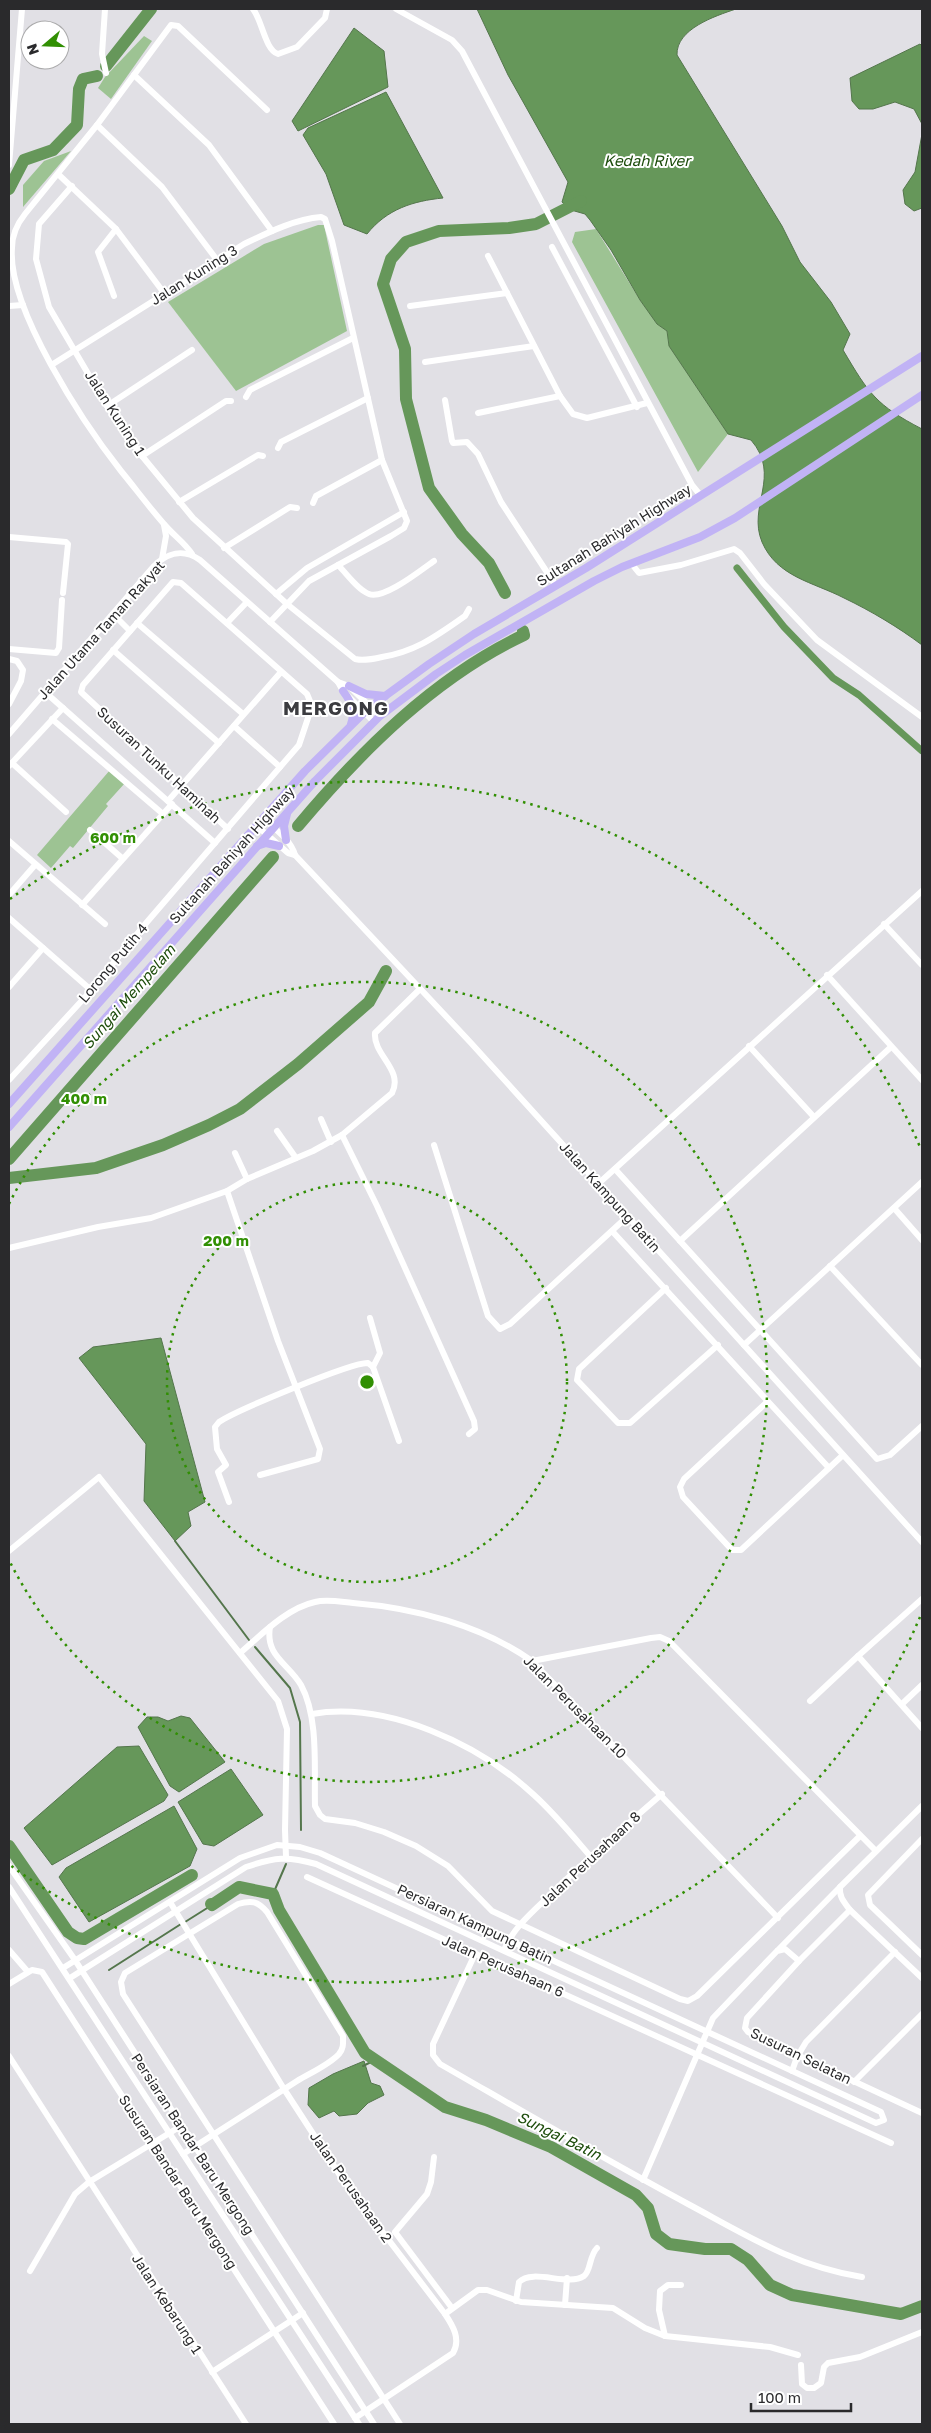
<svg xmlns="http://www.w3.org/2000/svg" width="931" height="2433" font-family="'Golos Text',sans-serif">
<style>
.green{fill:#9dc393}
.water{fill:#66975a;stroke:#54764c}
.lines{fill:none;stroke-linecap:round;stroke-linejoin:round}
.stream{stroke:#54764c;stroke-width:2}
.canal{stroke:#66975a;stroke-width:7}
.river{stroke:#66975a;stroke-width:12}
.minor{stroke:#fff;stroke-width:6}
.major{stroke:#c1b3f5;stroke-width:8}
.ring{fill:none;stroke:#318f03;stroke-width:2.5;stroke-dasharray:2.5 5}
.labels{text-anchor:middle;stroke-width:4;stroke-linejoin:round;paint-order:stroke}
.street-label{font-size:14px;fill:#2a2a2c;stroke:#fff}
.water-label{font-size:15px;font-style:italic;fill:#1c4c0b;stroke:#fff}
.district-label{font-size:19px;font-weight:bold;letter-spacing:1px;fill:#3c3c40;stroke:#fff}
.centre{fill:#318f03;stroke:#fff;stroke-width:2.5}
.ring-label{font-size:15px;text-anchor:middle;font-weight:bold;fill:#318f03;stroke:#fff;stroke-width:4;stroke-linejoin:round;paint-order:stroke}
</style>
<rect width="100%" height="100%" fill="#e1e0e5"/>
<g class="green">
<polygon points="144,36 152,41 111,99 98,88 105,77"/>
<polygon points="71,151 23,207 23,185 44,161"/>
<polygon points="318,225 324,225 347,331 236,391 168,302 264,244"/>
<polygon points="596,229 640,300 657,324 667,331 669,346 728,434 698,472 572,242 575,232"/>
<polygon points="110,770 125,783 106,804 108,806 73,848 70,846 51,868 37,855"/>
</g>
<g class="water">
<path d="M 477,9 L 736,9 C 715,16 676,29 677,55 L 782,226 L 800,262 L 831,302 L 850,334 L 843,350 C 869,394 876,405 922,429 L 922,645 C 898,627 871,611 844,598 C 813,582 777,577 762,542 C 747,506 782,476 751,440 L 728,434 L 669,346 L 667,331 L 657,324 L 640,300 L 611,250 L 590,220 L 585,214 L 571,210 L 562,202 L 568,182 L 508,75 Z"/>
<polygon points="354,28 384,51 388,87 298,131 292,121"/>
<polygon points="920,44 922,46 922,124 914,109 895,102 873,109 859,109 852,101 850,78"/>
<path d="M 386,92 L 443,198 C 413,201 387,209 367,234 L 344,225 L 326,174 L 303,135 L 308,128 Z"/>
<polygon points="922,134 922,208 914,211 905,204 903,190 915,172"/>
<polygon points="161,1338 205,1502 188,1512 191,1526 175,1541 144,1501 146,1444 79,1358 93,1347"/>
<polygon points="181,1716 190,1718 225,1762 179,1792 170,1786 138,1727 147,1717 158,1717 168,1721"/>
<polygon points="139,1746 168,1795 164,1801 52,1865 24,1828 117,1747"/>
<polygon points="231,1769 263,1815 214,1846 203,1844 178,1802"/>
<polygon points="174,1806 197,1849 190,1866 89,1922 59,1877 66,1868"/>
<polygon points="364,2061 371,2083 380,2086 384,2095 368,2103 357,2114 339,2116 334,2111 319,2118 308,2105 309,2088 333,2074"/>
</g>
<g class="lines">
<g class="stream">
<polyline points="175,1541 249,1640"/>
<polyline points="255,1647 290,1688 300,1722 301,1830"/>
<polyline points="273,1894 286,1864"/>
<polyline points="185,1922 212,1905"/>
<polyline points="109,1970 181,1924"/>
<polyline points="363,2066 375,2060"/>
</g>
<polyline class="canal" points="737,568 784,627 833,678 859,695 922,751"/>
<g class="river">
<polyline points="106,66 151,9"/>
<polyline points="9,189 24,160 53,150 77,125 79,89 83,79 97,76"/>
<polyline points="505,593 489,563 462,534 429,488 406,399 405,349 383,284 391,259 406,242 439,231 509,228 536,224 581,201"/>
<path d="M 298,826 C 361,751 435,677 524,635 L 523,631"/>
<polyline points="9,1159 273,857"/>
<polyline points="9,1178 96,1168 163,1145 209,1125 240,1109 298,1064 369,1002 386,971"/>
<polyline points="9,1846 68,1932 77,1938 84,1939 192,1875"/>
<polyline points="211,1904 212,1905 239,1887 273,1894 279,1910 365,2053 445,2107 486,2120 551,2147 636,2195 648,2208 656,2234 669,2244 705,2249 731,2249 748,2260 770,2285 792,2295 901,2314 922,2306"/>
</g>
<g class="minor">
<polyline points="105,9 102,54 106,73"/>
<path d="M 253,9 C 262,20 265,50 278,54 L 297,47 L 325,18 L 327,9"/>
<polyline points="396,9 452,40 462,51 692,485 701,496"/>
<polyline points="134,75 209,145 272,231"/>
<polyline points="97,125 162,187 217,260"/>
<polyline points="9,165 22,9"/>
<polyline points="58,174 116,229 164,293"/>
<path d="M 72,186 L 39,224 L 36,259 L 49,307 L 107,406 L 142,456 L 193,518 L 287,604 L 355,659 C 364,661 373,659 382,657 C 417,651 436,636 465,616 L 469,609"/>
<polyline points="552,247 637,407"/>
<polyline points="488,256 560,396 573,414 587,418 647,403"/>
<polyline points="114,296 98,252 116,229"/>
<polyline points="9,306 23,305"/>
<polyline points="410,306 507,293"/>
<polyline points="425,362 534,346"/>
<path d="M 53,364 L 244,244 C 267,233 295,219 321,217 L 325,219 L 332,241 L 382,460 L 407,521 L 404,528 L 391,536 L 309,581 L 270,622"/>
<polyline points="246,397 250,390 353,338"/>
<polyline points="445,400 452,441 453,443 467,442 478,454 501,502 556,586"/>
<polyline points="107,406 192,350"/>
<polyline points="478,413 560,396"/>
<polyline points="278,448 281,442 368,398"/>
<polyline points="142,456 226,401 231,401"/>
<polyline points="179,502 258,455 263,456"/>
<polyline points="313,503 316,496 382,460"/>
<polyline points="9,537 66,542 68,544 63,593"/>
<polyline points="224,548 290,507 297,508"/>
<path d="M 192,554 C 184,542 173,535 164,524 C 149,507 135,488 121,471 C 84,424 7,308 12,248 C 12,235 17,224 25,214 L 97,125 L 171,25 L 178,26 L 267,110"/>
<polyline points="162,559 166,536 164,525"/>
<polyline points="631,563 639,573 681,565 734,549 740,553 764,584 817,640 922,717"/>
<path d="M 338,565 C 347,574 358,590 369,594 C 384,600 421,570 434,561"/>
<polyline points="276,594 307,568 404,512"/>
<polyline points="113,614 130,631"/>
<polyline points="137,623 243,714"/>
<polyline points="227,623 247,602"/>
<polyline points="9,649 56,653 59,648 62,600"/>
<polyline points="113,650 219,743"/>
<polyline points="9,659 17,661 23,670 21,681 9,704"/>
<polyline points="338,682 349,686 380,716"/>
<polyline points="45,692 215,843"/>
<polyline points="52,719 163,814"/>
<polyline points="234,726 280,767"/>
<path d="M 9,734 L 154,566 C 167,553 183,548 200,560 L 338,682 L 343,691 L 374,722"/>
<polyline points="12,763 66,812"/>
<polyline points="9,766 63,708"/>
<polyline points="168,801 281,672"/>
<path d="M 263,818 C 275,829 291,840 295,855 L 471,1043 L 922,1542"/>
<polyline points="257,826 288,853 295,855"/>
<polyline points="90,830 122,858"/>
<polyline points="9,841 105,924"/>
<polyline points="9,895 35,865"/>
<polyline points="82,905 172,804"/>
<polyline points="9,918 91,990"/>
<polyline points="884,924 922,965"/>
<polyline points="827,975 922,1080"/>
<polyline points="9,987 43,948"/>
<polyline points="749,1046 814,1117"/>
<polyline points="9,1080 87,995 147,922 299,745 312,706 307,694 181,583 173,582 83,685 81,692 228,829"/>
<polyline points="321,1119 331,1142"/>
<polyline points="277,1131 296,1158"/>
<polyline points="342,1135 377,1206 474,1421 475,1429 469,1434"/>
<polyline points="434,1145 488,1316 500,1329 510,1324 628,1216"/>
<polyline points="235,1153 247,1179"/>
<polyline points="615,1169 877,1459 890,1455 922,1426"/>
<polyline points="598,1184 922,891"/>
<polyline points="227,1191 278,1341 320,1449 318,1459 260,1475"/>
<polyline points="894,1208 922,1240"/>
<polyline points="612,1231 829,1468"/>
<polyline points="680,1241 891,1047"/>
<path d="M 9,1248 L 98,1227 L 151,1218 L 227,1191 L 247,1179 L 313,1151 L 342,1135 L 392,1093 C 404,1070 373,1055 375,1033 L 420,989"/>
<polyline points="830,1266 922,1365"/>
<polyline points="666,1288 579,1369 577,1380 618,1423 630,1423 718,1345"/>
<polyline points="370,1318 380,1353 373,1367"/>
<polyline points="744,1345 922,1182"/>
<polyline points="767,1402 684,1479 680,1487 683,1497 732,1550 741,1550 843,1455"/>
<path d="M 229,1502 L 218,1472 L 226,1465 L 217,1449 L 215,1427 L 219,1422 C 235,1411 352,1362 368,1363 L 373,1367 L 399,1441"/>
<polyline points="9,1551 99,1477 278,1701 287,1729 285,1830 286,1857"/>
<polyline points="922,1599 858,1656 922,1728"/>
<path d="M 270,1627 C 265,1656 288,1663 301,1685 C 319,1718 314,1769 315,1806 L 320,1815 L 325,1819 L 355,1823 L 384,1832 L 416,1846 L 448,1866 L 492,1911 L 680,1999 L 688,2001 L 697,1996 L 860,1836"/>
<path d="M 240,1653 C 261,1635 287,1608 315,1602 C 327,1599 341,1602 353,1603 C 415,1608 481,1625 532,1661 L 778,1918"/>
<polyline points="532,1661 651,1638 660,1637 669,1641 876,1851"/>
<polyline points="810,1701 858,1656"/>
<polyline points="902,1704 922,1685"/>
<path d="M 312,1714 C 387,1701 479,1744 534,1795 C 554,1813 572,1835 590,1856"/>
<path d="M 922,1806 L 840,1887 C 839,1897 844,1902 850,1910 L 922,1978"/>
<polyline points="922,1839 868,1895 870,1905 922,1955"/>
<polyline points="9,1866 75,1960 374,2424"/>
<polyline points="307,1877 891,2143"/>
<polyline points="9,1887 359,2424"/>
<path d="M 170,1902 L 284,2089 L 343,2180 L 445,2314 C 453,2326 461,2339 453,2353 L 355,2418"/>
<polyline points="850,1910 799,1961 747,2018 745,2028 748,2032 922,2113"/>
<polyline points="9,1950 28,1972"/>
<path d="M 504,1950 C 514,1926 535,1910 553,1892 C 588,1858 625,1826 662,1794"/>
<polyline points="778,1950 840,1887"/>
<path d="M 475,1954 L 433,2044 L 433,2055 L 440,2064 C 522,2111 604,2159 688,2204 C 746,2235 796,2267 862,2277"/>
<path d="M 63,1968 L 240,1858 L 277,1845 L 300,1847 L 320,1853 L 881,2112 L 884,2120 L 876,2123 L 316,1864 C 287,1856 275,1857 246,1867 L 70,1978"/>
<polyline points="9,1984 32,1970 42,1972 334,2424"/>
<polyline points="9,2056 246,2424"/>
<polyline points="792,2071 797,2057 806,2042 895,1952"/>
<polyline points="854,2082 922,2014"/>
<path d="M 183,2154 C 221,2130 259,2105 297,2081 C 310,2073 329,2065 339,2054 C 344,2048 343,2043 343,2036 L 267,1912 C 258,1901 251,1900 238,1904 L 125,1973 L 121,1982 L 123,1994 L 400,2424"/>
<polyline points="434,2157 431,2182 427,2194 395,2232 452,2308"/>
<polyline points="643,2180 713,2018 777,1951 785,1949 799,1961"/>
<polyline points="30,2271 75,2194 89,2182 181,2126"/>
<path d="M 516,2301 L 519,2282 C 533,2268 568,2287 584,2276 C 591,2271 589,2256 597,2248"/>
<polyline points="565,2305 567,2278"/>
<polyline points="445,2314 478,2290 487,2290 521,2302 613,2308 645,2328 665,2336 770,2347 798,2355"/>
<polyline points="665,2336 659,2310 660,2291 668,2285 681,2285"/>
<polyline points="801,2365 802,2384 807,2388 814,2388 821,2383 824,2367 828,2363 860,2357 922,2332"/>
<polyline points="212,2372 303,2313"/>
</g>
<g class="major">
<polyline points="349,686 366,694 385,696"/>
<path d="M 343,691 C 351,702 356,710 351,724"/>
<polyline points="286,840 284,826 287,814"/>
<polyline points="257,846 266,843 279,846"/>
<polyline points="9,1104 305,771 370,707 429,664 474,634 586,568 922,356"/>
<polyline points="9,1127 315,781 380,716 436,674 465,655 594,581 622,567 700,537 735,518 922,395"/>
</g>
</g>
<g class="ring">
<circle cx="367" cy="1382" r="200"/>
<path d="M9 1204A400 400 0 1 1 9 1560"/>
<path d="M920 1617A601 601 0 0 1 10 1865M10 899A601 601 0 0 1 920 1147"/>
</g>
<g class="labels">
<g class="street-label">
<text transform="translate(194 275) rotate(-32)" y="5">Jalan Kuning 3</text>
<text transform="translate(115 413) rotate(57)" y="5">Jalan Kuning 1</text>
<text transform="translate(614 535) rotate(-32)" y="5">Sultanah Bahiyah Highway</text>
<text transform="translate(101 630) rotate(-48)" y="5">Jalan Utama Taman Rakyat</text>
<text transform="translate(159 765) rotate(43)" y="5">Susuran Tunku Haminah</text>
<text transform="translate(232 855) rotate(-48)" y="5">Sultanah Bahiyah Highway</text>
<text transform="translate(113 963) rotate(-50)" y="5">Lorong Putih 4</text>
<text transform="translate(610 1197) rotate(48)" y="5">Jalan Kampung Batin</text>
<text transform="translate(575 1707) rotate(45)" y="5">Jalan Perusahaan 10</text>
<text transform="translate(590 1859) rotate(-43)" y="5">Jalan Perusahaan 8</text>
<text transform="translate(475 1924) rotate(25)" y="5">Persiaran Kampung Batin</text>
<text transform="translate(503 1966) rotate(24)" y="5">Jalan Perusahaan 6</text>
<text transform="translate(801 2056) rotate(26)" y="5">Susuran Selatan</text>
<text transform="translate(193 2144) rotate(57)" y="5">Persiaran Bandar Baru Mergong</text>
<text transform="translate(178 2182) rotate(57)" y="5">Susuran Bandar Baru Mergong</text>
<text transform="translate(351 2187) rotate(55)" y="5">Jalan Perusahaan 2</text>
<text transform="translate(167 2304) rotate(57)" y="5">Jalan Kebarung 1</text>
</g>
<g class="water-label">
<text x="647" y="166">Kedah River</text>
<text transform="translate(129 997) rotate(-49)" y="5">Sungai Mempelam</text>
<text transform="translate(559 2136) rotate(26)" y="5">Sungai Batin</text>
</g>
<g class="district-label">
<text x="336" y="715">MERGONG</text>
</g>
</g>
<circle cx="367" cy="1382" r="8" class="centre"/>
<g class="ring-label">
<text x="113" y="843">600 m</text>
<text x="84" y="1104">400 m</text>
<text x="226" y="1246">200 m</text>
</g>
<rect width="931" height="2433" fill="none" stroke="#2a2a2c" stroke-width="20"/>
<g transform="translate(45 45) rotate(251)"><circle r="24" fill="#ffffff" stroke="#aaaaab"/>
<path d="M0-4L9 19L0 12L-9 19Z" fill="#318f03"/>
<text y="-8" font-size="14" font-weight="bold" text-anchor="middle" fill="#2a2a2c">N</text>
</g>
<path d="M751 2403v8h100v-8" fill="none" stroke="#2a2a2c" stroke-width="2.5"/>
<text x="758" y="2403" font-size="15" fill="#2a2a2c" stroke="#ffffff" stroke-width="4" paint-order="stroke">100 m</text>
</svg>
